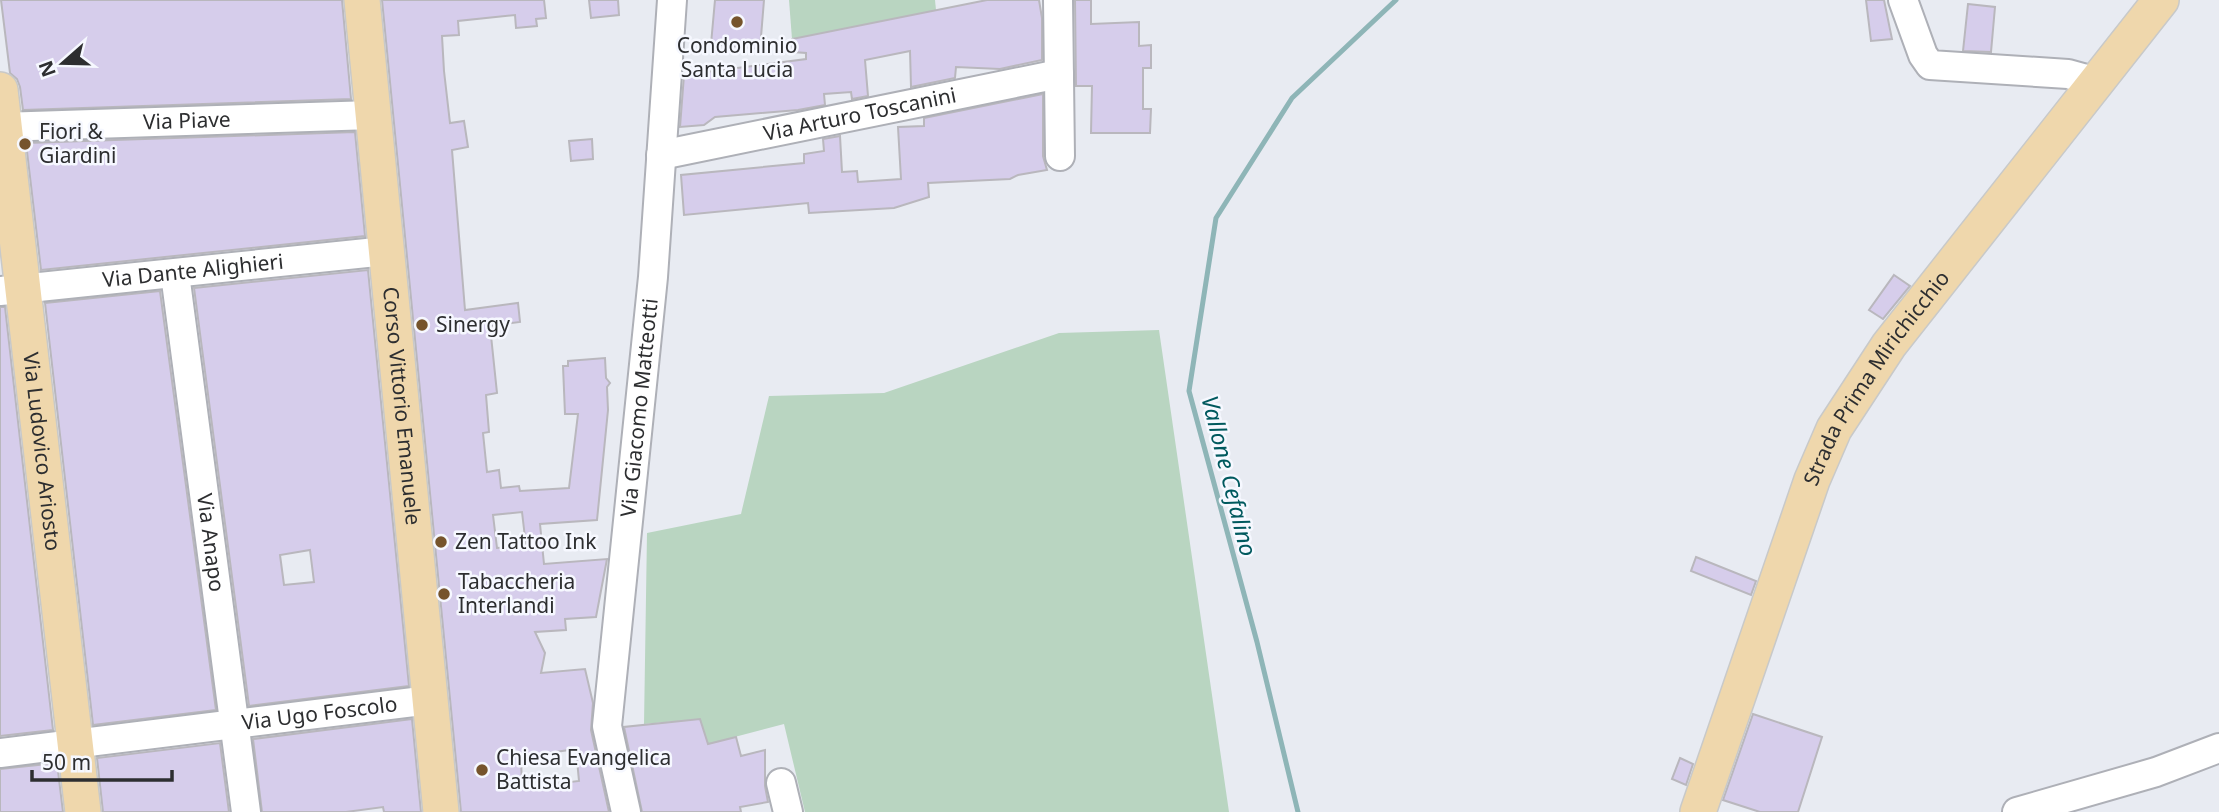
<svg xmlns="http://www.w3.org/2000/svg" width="2219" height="812" font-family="'Noto Sans',sans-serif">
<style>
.green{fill:#b9d5c1}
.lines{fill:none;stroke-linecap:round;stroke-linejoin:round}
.stream{stroke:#8eb5b7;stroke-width:5}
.building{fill:#d6cdeb;stroke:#b9b7bd;stroke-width:2;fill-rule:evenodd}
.minor-casing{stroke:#aeb0b7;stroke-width:32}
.major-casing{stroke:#c8c9c9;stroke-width:38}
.minor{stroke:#fff;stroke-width:28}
.major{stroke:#efd7ac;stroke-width:35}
.poi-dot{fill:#76542c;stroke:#f6f8ff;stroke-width:2.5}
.labels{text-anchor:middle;stroke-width:5;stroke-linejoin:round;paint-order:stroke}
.poi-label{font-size:21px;fill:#2d2e30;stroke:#f6f8ff;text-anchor:start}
.street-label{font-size:21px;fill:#2d2e30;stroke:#f6f8ff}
.water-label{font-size:23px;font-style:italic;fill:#00595e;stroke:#f6f8ff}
</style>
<rect width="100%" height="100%" fill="#e8ebf2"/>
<g class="green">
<polygon points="789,0 935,0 936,10 792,39"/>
<polygon points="1159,330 1229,812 805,812 784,724 708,744 700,719 644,724 647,533 741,514 769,396 884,393 1059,333"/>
</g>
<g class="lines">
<polyline class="stream" points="1298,812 1257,642 1189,391 1216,218 1292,98 1396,0"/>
</g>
<g class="building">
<polygon points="1,0 342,0 351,99 23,110 20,87 17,79 10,73"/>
<path d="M 382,0 L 544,0 L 546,18 L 536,19 L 537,26 L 516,28 L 515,15 L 458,21 L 459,35 L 442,36 L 444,71 L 450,123 L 464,121 L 468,147 L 452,150 L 465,310 L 518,303 L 520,322 L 490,326 L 497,393 L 486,395 L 489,432 L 483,433 L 487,472 L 499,470 L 501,488 L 519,486 L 520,491 L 569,488 L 578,414 L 565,414 L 563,366 L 568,366 L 568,361 L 605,358 L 606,378 L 610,383 L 607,387 L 608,410 L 597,520 L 540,524 L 544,564 L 607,559 L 596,617 L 565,619 L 566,630 L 535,632 L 545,653 L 541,673 L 585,669 L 593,703 L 591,730 L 609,812 L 461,812 ZM 522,512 L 526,546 L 497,548 L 493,515 ZM 576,749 L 579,781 L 522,788 L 521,757 Z"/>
<polygon points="589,0 618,0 619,15 591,18"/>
<polygon points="715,0 764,0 760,49 711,44"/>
<polygon points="987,0 1039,0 1042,18 1042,60 1000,69 956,67 955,78 911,87 910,51 865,60 868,96 852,99 851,92 824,94 825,105 798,110 715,117 704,125 680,127 684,75 806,59 806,53 793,52 792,39"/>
<polygon points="1075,0 1091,0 1091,24 1139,22 1139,46 1151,45 1151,68 1143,68 1143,109 1151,109 1150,133 1091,133 1092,86 1076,86"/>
<polygon points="1866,0 1884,0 1892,39 1871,41"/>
<polygon points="1968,4 1995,7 1991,52 1963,51"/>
<polygon points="1043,94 1043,156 1047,170 1018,175 1010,179 928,183 929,197 894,208 809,213 808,203 684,215 681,175 804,163 804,154 824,151 823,139 840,136 842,172 857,171 858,182 901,179 898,127 924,126 924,118"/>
<polygon points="355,132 365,236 41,270 26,143"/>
<polygon points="592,139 593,159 571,161 569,141"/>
<path d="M 368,270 L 409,686 L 249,706 L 194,288 ZM 310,550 L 314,582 L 284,585 L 280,555 Z"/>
<polygon points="1894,275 1910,286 1883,319 1869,310"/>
<polygon points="160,291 216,710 93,725 45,303"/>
<polygon points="0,307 5,307 53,730 0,736"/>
<polygon points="1696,557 1756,581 1751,595 1691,571"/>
<polygon points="1753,714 1822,737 1798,812 1760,812 1723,800"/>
<polygon points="412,719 421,812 384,812 383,807 346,812 262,812 253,739"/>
<polygon points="700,719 708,744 736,737 741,756 765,750 765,786 768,802 740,807 741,812 642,812 624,727"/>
<polygon points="220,743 229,812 103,812 97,758"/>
<polygon points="1680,758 1693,764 1686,785 1672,779"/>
<polygon points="57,763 63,812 0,812 0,769"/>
</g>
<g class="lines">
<defs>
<g id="minor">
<polyline points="1058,0 1060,156"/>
<polyline points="1903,0 1923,55 1930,65 2068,74 2097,82"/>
<path id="s1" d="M 0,127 L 373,115"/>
<path id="s2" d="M 661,155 L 1059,74"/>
<path id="s3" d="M 175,274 L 246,812"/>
<path id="s4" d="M 0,291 L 386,251"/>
<path id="s5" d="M 0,753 L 430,700"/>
<polyline points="781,783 788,812"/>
<path id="s6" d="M 626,812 L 607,726 L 653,277 L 672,0"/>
<polyline points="2017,812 2156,772 2219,748"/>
</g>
<g id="major">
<path id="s7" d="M 362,0 L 441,812"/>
<path id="s8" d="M 0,90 L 83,812"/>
<path id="s9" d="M 1698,812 L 1812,480 L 1834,429 L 1889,345 L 2161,0"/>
</g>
</defs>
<use href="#minor" class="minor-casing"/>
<use href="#major" class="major-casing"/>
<use href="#minor" class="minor"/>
<use href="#major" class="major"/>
</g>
<g class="poi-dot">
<circle cx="737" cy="22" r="7"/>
<circle cx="25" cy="144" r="7"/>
<circle cx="422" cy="325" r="7"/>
<circle cx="441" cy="542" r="7"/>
<circle cx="444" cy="594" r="7"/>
<circle cx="482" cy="770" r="7"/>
</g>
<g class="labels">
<g class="poi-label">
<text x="737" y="53" text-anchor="middle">Condominio<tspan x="737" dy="24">Santa Lucia</tspan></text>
<text x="39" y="139">Fiori &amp;<tspan x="39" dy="24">Giardini</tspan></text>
<text x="436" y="332">Sinergy</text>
<text x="455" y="549">Zen Tattoo Ink</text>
<text x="458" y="589">Tabaccheria<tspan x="458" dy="24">Interlandi</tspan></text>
<text x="496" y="765">Chiesa Evangelica<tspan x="496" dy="24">Battista</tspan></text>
</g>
<g class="street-label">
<text dy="7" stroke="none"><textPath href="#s2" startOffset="203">Via Arturo Toscanini</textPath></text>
<text dy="7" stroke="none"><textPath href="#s1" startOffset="187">Via Piave</textPath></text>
<text dy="7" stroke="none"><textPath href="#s4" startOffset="194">Via Dante Alighieri</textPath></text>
<text dy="7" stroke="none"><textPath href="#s9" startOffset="472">Strada Prima Mirichicchio</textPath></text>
<text dy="7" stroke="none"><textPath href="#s7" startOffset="408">Corso Vittorio Emanuele</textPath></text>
<text dy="7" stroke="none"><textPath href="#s6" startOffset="408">Via Giacomo Matteotti</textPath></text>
<text dy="7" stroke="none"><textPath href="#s8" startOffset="364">Via Ludovico Ariosto</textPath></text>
<text dy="7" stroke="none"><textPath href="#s3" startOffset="271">Via Anapo</textPath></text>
<text dy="7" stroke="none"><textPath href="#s5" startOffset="322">Via Ugo Foscolo</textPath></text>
</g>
<g class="water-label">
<text transform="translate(1229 476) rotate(76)" y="8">Vallone Cefalino</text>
</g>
</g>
<g transform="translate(63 63) rotate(250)" stroke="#f6f8ff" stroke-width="5" paint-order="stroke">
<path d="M0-5L12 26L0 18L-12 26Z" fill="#2d2e30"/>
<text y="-10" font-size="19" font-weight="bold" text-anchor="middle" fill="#2d2e30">N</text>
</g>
<path d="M32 770v10h140v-10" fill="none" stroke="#2d2e30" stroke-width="3.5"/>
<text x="42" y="770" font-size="21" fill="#2d2e30" stroke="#f6f8ff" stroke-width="5" paint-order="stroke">50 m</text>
</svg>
